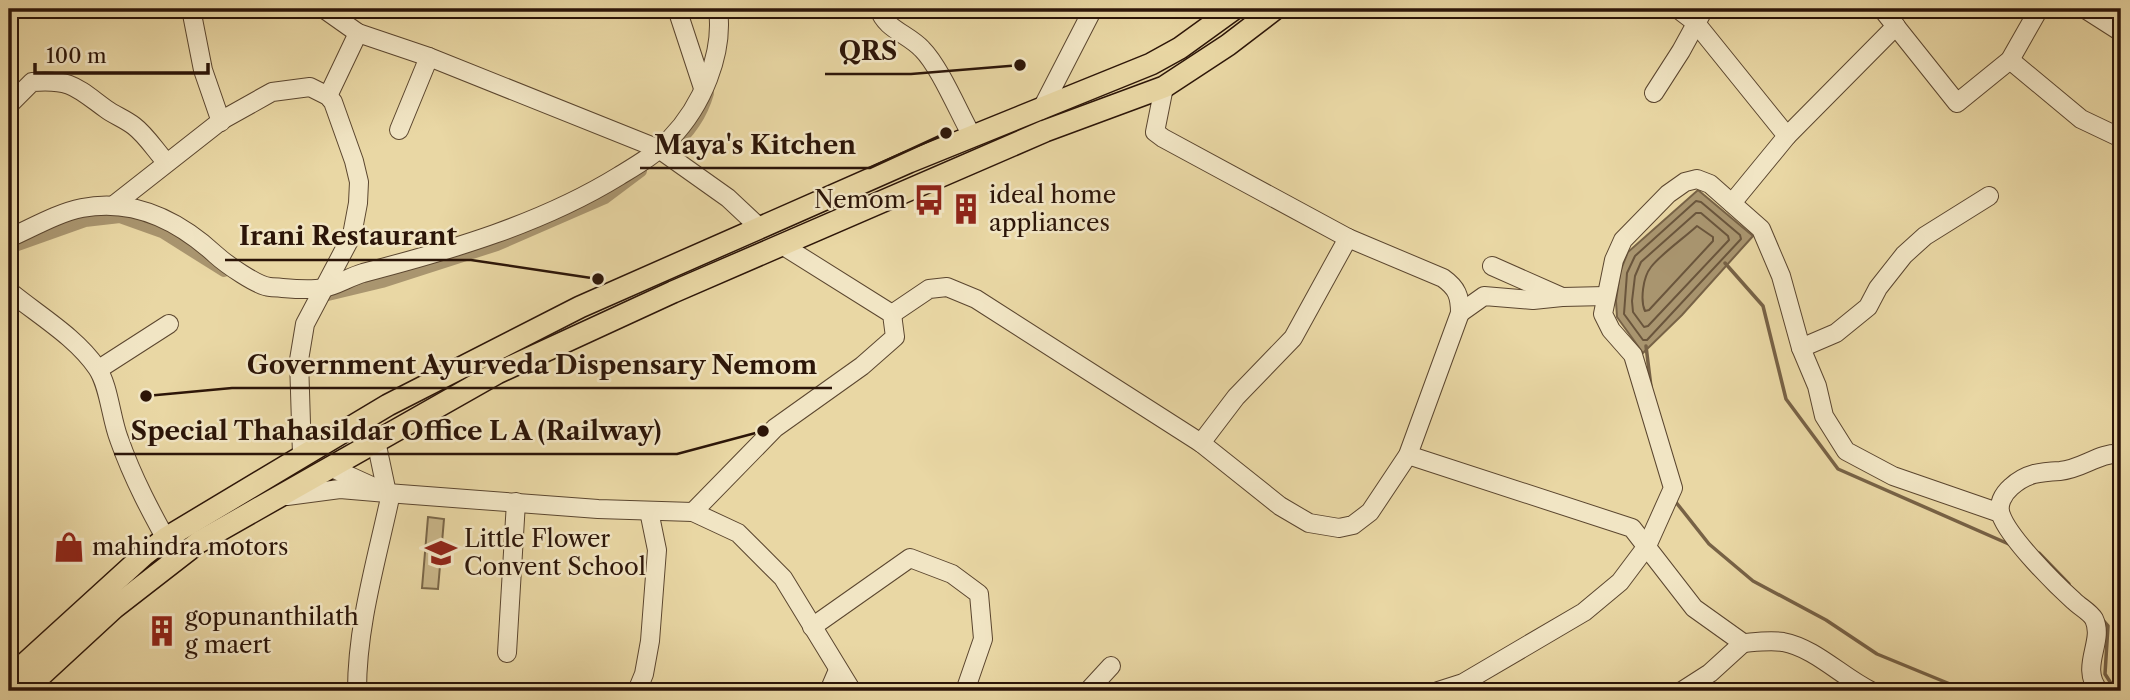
<svg xmlns="http://www.w3.org/2000/svg" width="2130" height="700" font-family="'Libre Caslon Text',serif">
<style>
.green{fill:#c9b689;stroke:#7a6648;stroke-width:2}
.water{fill:#a9956f;stroke:#776246;stroke-width:2}
.lines{fill:none;stroke-linecap:round;stroke-linejoin:round}
.shore{stroke:#6a553c;stroke-width:2}
.stream{stroke:#776246;stroke-width:3.5}
.canal{stroke:#a9956f;stroke-width:12}
.minor-casing{stroke:#5b462f;stroke-width:20}
.major-casing{stroke:#2c1508;stroke-width:24}
.minor{stroke:#f1e5c4;stroke-width:18}
.major{stroke:#e9d7a4;stroke-width:21}
.labels{text-anchor:middle;stroke-width:5;stroke-linejoin:round;paint-order:stroke}
.poi-label{font-size:24px;fill:#2c1508;stroke:#f1e5c4;text-anchor:start}
.leader{fill:none;stroke:#2c1508;stroke-width:2.5}
.callout-dot{fill:#2c1508;stroke:#f1e5c4;stroke-width:2.5}
.callout-label{font-size:26px;text-anchor:middle;font-weight:bold;fill:#2c1508;stroke:#f1e5c4;stroke-width:5;stroke-linejoin:round;paint-order:stroke}
</style>
<rect width="100%" height="100%" fill="#e9d7a4"/>
<filter id="stains"><feTurbulence type="fractalNoise" baseFrequency=".00286" numOctaves="4"/><feColorMatrix values="0 0 0 0 .2 0 0 0 0 .09 0 0 0 0 .02 0 0 0 .5 -.17"/></filter>
<radialGradient id="worn" r=".72"><stop offset=".6" stop-color="#630" stop-opacity="0"/><stop offset="1" stop-color="#630" stop-opacity=".3"/></radialGradient>
<polygon class="green" points="428,517 444,519 438,589 422,588"/>
<polygon class="water" points="1698,190 1753,236 1682,315 1643,353 1617,317 1616,301 1620,272 1628,252"/>
<g class="lines">
<g class="shore">
<polygon points="1696,201 1701,202 1740,235 1741,239 1647,340 1643,340 1624,314 1627,273 1635,256"/>
<polygon points="1696,213 1701,213 1728,236 1729,240 1648,326 1644,327 1633,312 1632,301 1635,276 1641,262"/>
<path d="M 1697,226 L 1713,237 L 1713,241 L 1649,310 L 1645,311 C 1640,300 1643,277 1651,267 C 1661,254 1684,238 1697,226 Z"/>
</g>
<g class="stream">
<polyline points="1725,263 1763,306 1786,399 1838,469 2011,545"/>
<polyline points="1646,346 1651,387"/>
<polyline points="1675,501 1709,544 1753,581 1826,620 1877,654 1950,684 1959,691"/>
<polyline points="2039,553 2069,584"/>
<polyline points="2101,618 2108,626 2105,674 2116,691"/>
</g>
<g class="canal">
<path d="M 672,147 C 689,134 702,114 708,93"/>
<polyline points="9,248 85,221 120,217 162,232 224,271"/>
<polyline points="328,295 382,282 497,245 605,198 641,171"/>
</g>
<defs>
<g id="minor">
<polyline points="191,9 203,70 221,122"/>
<polyline points="324,9 358,33 429,57 659,149 728,198 760,228"/>
<polyline points="677,9 703,88"/>
<path d="M 879,9 C 885,29 908,34 922,49 C 940,67 959,113 972,136"/>
<polyline points="1678,9 1695,22 1787,136 1732,203"/>
<polyline points="1882,9 1957,103 2010,60 2039,9"/>
<polyline points="2085,9 2121,32"/>
<polyline points="2010,60 2081,119 2121,138"/>
<polyline points="1654,93 1681,51 1704,9"/>
<polyline points="328,96 358,33"/>
<path d="M 9,105 L 32,82 C 71,79 76,87 106,109 C 114,115 125,119 134,126 C 146,135 156,151 166,162"/>
<polyline points="1041,110 1093,9"/>
<polyline points="399,130 429,57"/>
<polyline points="1787,136 1896,26"/>
<polyline points="115,204 222,120 272,92 310,87 328,96 333,102 354,161 359,182 358,203 352,235 305,324 299,360 302,455"/>
<path d="M 9,238 C 32,228 57,213 82,208 C 134,198 179,221 216,255 C 226,264 257,286 270,287 C 287,288 307,291 323,288 C 336,286 349,277 363,273 C 451,250 541,224 619,176 C 637,165 656,154 670,139 C 702,106 724,54 718,9"/>
<polyline points="1492,266 1562,297 1606,296"/>
<path d="M 9,291 C 38,315 76,337 97,368 C 109,385 111,419 119,439 C 133,479 152,514 172,550"/>
<polyline points="1460,313 1484,296 1533,300 1562,297"/>
<path d="M 892,314 L 929,289 L 947,287 L 976,299 L 1201,443 L 1280,506 L 1309,523 L 1339,528 L 1353,525 L 1370,512 L 1408,455 L 1460,313 C 1460,296 1457,288 1443,278 L 1348,238 L 1163,138 L 1155,132 L 1164,87"/>
<polyline points="1801,348 1836,333 1868,307 1878,288 1904,255 1925,236 1989,196"/>
<polyline points="99,369 169,324"/>
<polyline points="1201,443 1236,397 1293,338 1348,238"/>
<path d="M 1408,455 L 1632,528 L 1694,608 L 1743,643 C 1756,642 1770,640 1783,642 C 1815,648 1842,677 1871,691"/>
<polyline points="332,468 387,493 598,509 693,512 738,533 783,578 852,691"/>
<polyline points="287,496 340,489 387,493 376,441"/>
<polyline points="693,512 775,428 862,366 895,337 892,314 782,245"/>
<polyline points="812,627 910,558 952,574 979,594 983,639 965,691"/>
<polyline points="507,653 516,502"/>
<path d="M 357,691 C 357,624 377,559 391,493"/>
<polyline points="637,691 644,674 650,641 657,550 649,511"/>
<polyline points="829,691 838,670"/>
<polyline points="1088,691 1111,666"/>
<polyline points="1438,691 1463,683 1584,612 1620,582 1647,546 1673,488 1633,355 1611,330 1603,314 1614,260 1623,240 1668,194 1685,182 1697,179 1710,184 1761,229 1781,276 1801,348 1817,386 1824,416 1846,451 1893,476 2000,513"/>
<polyline points="1682,691 1710,673 1743,643"/>
<path d="M 2099,691 C 2079,666 2105,642 2094,619 C 2090,612 2080,607 2074,601 C 2055,584 2009,538 2001,515 C 1997,505 2003,494 2011,487 C 2026,473 2040,472 2060,471 C 2083,469 2099,452 2121,454"/>
</g>
<g id="major">
<polyline points="9,678 144,555 166,538 388,405 580,307 909,162 1151,64 1180,48 1234,9"/>
<polyline points="24,691 114,608 199,542 497,373 673,292 1045,131 1164,87 1228,45 1275,9"/>
</g>
</defs>
<use href="#minor" class="minor-casing"/>
<use href="#major" class="major-casing"/>
<use href="#minor" class="minor"/>
<use href="#major" class="major"/>
</g>
<defs>
<symbol id="bus-bare" viewBox="-9 -9 18 18"><path d="M-5-6H5V4H4V6H2V4H-2V6H-4V4H-5ZM-3.5-4V0h7V-4ZM-3.5 1.2v1.5H-2V1.2ZM2 1.2v1.5H3.5V1.2Z" fill="#8f2418" stroke="#f1e5c4" stroke-width="2.5" paint-order="stroke"/></symbol>
<symbol id="building-bare" viewBox="-9 -9 18 18"><path d="M-4-6H4V6H1V3H-1V6H-4ZM-2.5-4.3h1.7v1.8h-1.7ZM.8-4.3h1.7v1.8H.8ZM-2.5-1h1.7V.8h-1.7ZM.8-1h1.7V.8H.8Z" fill="#8f2418" stroke="#f1e5c4" stroke-width="2.5" paint-order="stroke"/></symbol>
<symbol id="shop-bare" viewBox="-9 -9 18 18"><path d="M-5-2.5h2.3a2.7 3.5 0 0 1 5.4 0H5L5.5 6h-11ZM-1.5-2.5h3a1.5 2.3 0 0 0-3 0Z" fill="#8f2418" stroke="#f1e5c4" stroke-width="2.5" paint-order="stroke"/></symbol>
<symbol id="school-bare" viewBox="-9 -9 18 18"><path d="M0-5L7-2L0 1L-7-2ZM-4 1L0 2.5L4 1V4Q0 6-4 4Z" fill="#8f2418" stroke="#f1e5c4" stroke-width="2.5" paint-order="stroke"/></symbol>
</defs>
<g fill-rule="evenodd">
<use href="#bus-bare" x="907" y="178" width="44" height="44"/>
<use href="#building-bare" x="944" y="187" width="44" height="44"/>
<use href="#shop-bare" x="47" y="525" width="44" height="44"/>
<use href="#school-bare" x="419" y="531" width="44" height="44"/>
<use href="#building-bare" x="140" y="609" width="44" height="44"/>
</g>
<g class="labels">
<g class="poi-label">
<text x="989" y="203">ideal home<tspan x="989" dy="28">appliances</tspan></text>
<text x="906" y="208" text-anchor="end">Nemom</text>
<text x="464" y="547">Little Flower<tspan x="464" dy="28">Convent School</tspan></text>
<text x="92" y="555">mahindra motors</text>
<text x="185" y="625">gopunanthilath<tspan x="185" dy="28">g maert</tspan></text>
</g>
</g>
<path class="leader" d="M1020 65L911 74H825M946 133L870 168H640M598 279L471 260H225M146 396L232 388H832M763 431L677 454H114"/>
<g class="callout-dot">
<circle cx="1020" cy="65" r="7"/>
<circle cx="946" cy="133" r="7"/>
<circle cx="598" cy="279" r="7"/>
<circle cx="146" cy="396" r="7"/>
<circle cx="763" cy="431" r="7"/>
</g>
<g class="callout-label">
<text x="868" y="60">QRS</text>
<text x="755" y="154">Maya's Kitchen</text>
<text x="348" y="245">Irani Restaurant</text>
<text x="532" y="374">Government Ayurveda Dispensary Nemom</text>
<text x="396" y="440">Special Thahasildar Office L A (Railway)</text>
</g>
<rect width="2130" height="700" fill="none" stroke="#e9d7a4" stroke-width="35"/>
<rect x="10" y="10" width="2109" height="679" fill="none" stroke="#2c1508" stroke-width="3.5"/>
<rect x="18" y="18" width="2095" height="665" fill="none" stroke="#2c1508" stroke-width="2"/>
<path d="M35 63v10h173v-10" fill="none" stroke="#2c1508" stroke-width="3.5"/>
<text x="46" y="63" font-size="21" fill="#2c1508" stroke="#f1e5c4" stroke-width="5" paint-order="stroke">100 m</text>
<rect width="100%" height="100%" filter="url(#stains)"/>
<rect width="100%" height="100%" fill="url(#worn)"/>
</svg>
